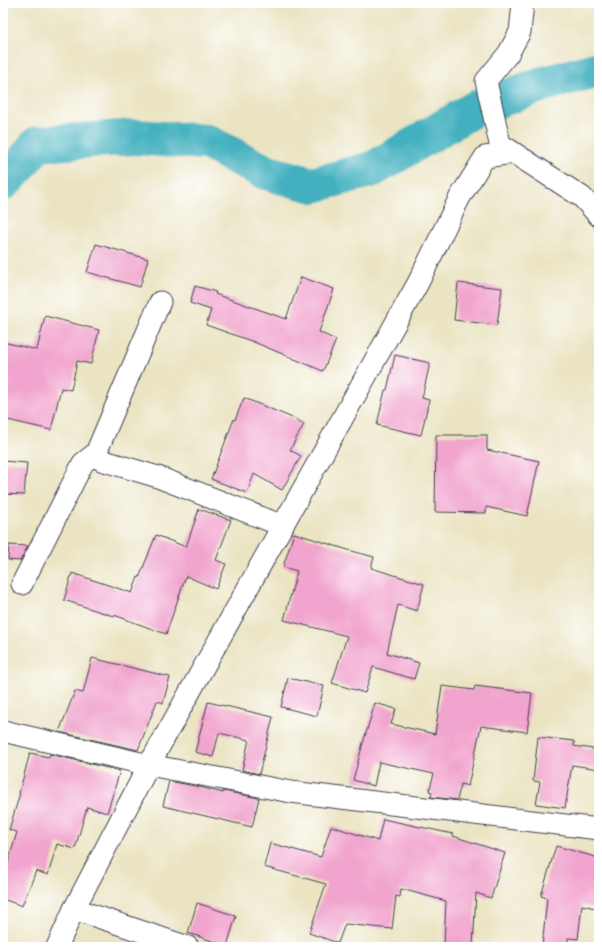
<svg xmlns="http://www.w3.org/2000/svg" width="602" height="950" font-family="'Libre Bodoni',serif">
<style>
.lines{fill:none;stroke-linecap:round;stroke-linejoin:round}
.river{stroke:#42b0bf;stroke-width:36}
.building{fill:#f1a4ce}
.minor-casing{stroke:#403f4f;stroke-width:23}
.minor{stroke:#fff;stroke-width:21}
</style>
<rect width="100%" height="100%" fill="#fff"/>
<filter id="ink" filterUnits="userSpaceOnUse"><feTurbulence type="fractalNoise" baseFrequency=".025" numOctaves="2"/><feDisplacementMap in="SourceGraphic" scale="8" xChannelSelector="R" yChannelSelector="G"/><feConvolveMatrix kernelMatrix="1 2 1 2 8 2 1 2 1" color-interpolation-filters="sRGB"/></filter>
<filter id="wash" filterUnits="userSpaceOnUse"><feTurbulence type="fractalNoise" baseFrequency=".012" numOctaves="4" result="noise"/><feDisplacementMap in="SourceGraphic" scale="16" xChannelSelector="R" yChannelSelector="G"/><feGaussianBlur stdDeviation="0.9" result="paint"/><feColorMatrix in="noise" values="0 0 0 0 0 0 0 0 0 0 0 0 0 0 0 0 0 1.4 0 .05"/><feComposite in="paint" operator="in"/></filter>
<g filter="url(#wash)">
<rect width="100%" height="100%" fill="#ebe4c3"/>
<g class="lines">
<polyline class="river" points="3,183 19,167 37,144 135,137 207,142 265,172 313,185 373,169 474,109 540,85 599,69"/>
</g>
<g id="blocks">
<g class="building">
<polygon points="96,244 148,259 140,287 87,272"/>
<polygon points="301,277 334,289 319,332 336,340 323,371 254,342 206,325 211,310 190,303 195,286 216,292 215,294 286,319"/>
<polygon points="458,283 502,288 497,325 454,320"/>
<polygon points="45,316 99,330 91,364 77,361 71,390 61,388 51,430 3,419 3,342 37,350"/>
<polygon points="395,355 430,363 422,398 429,400 421,435 377,425 385,390 387,390"/>
<polygon points="244,398 295,419 304,424 290,450 301,456 282,490 254,474 247,493 211,479 234,419 235,420"/>
<polygon points="436,435 487,435 487,450 539,461 527,516 486,507 486,513 435,512"/>
<polygon points="3,461 27,463 24,495 3,494"/>
<polygon points="199,509 231,520 216,560 226,564 216,589 186,576 166,634 114,615 113,616 64,600 72,573 132,593 138,577 139,578 156,535 186,547"/>
<polygon points="294,533 348,550 374,557 371,568 424,584 417,611 398,605 387,653 419,663 414,679 373,667 365,693 332,683 347,636 284,620 297,571 283,567"/>
<polygon points="9,545 28,546 20,561 8,560"/>
<polygon points="92,658 170,677 163,703 157,701 138,750 59,732 75,691 83,693"/>
<polygon points="288,678 324,686 317,716 281,707"/>
<polygon points="442,686 474,690 475,686 532,693 527,732 481,726 468,786 461,784 457,800 431,797 432,792 429,791 434,774 379,762 374,786 353,780 363,743 375,703 396,709 391,724 435,734"/>
<polygon points="208,702 273,717 259,774 242,770 249,740 219,733 213,757 195,752"/>
<polygon points="538,737 574,741 574,746 599,750 599,769 572,765 565,808 536,804 540,782 533,781"/>
<polygon points="30,753 49,757 50,754 120,771 107,813 87,807 75,849 57,844 48,875 36,871 22,906 3,899 3,865 7,866 17,832 9,830 20,793 19,793"/>
<polygon points="169,781 200,787 223,793 223,791 259,798 252,827 163,806"/>
<polygon points="383,819 453,834 453,836 505,853 491,898 476,893 473,947 444,947 446,901 401,889 400,897 396,896 392,929 345,924 338,943 309,933 326,884 264,867 270,843 321,857 331,826 378,841"/>
<polygon points="556,846 599,858 599,909 582,905 578,939 568,938 568,947 542,947 547,898 541,896"/>
<polygon points="197,903 236,916 227,946 188,933"/>
</g>
</g>
</g>
<g filter="url(#ink)">
<use href="#blocks" fill-opacity="0" stroke="#403f4f" stroke-width="1"/>
<g class="lines">
<defs>
<g id="minor">
<polyline points="523,3 520,32 508,54 486,81 500,144 582,197 599,216"/>
<polyline points="96,453 101,460 158,477 283,526"/>
<polyline points="22,584 83,463 96,453 160,302"/>
<polyline points="3,731 149,765 291,792 599,829"/>
<polyline points="74,909 188,947"/>
<polyline points="57,947 74,909 149,765 418,283 460,197 485,157 514,153"/>
</g>
</defs>
<use href="#minor" class="minor-casing"/>
<use href="#minor" class="minor"/>
</g>
</g>
<rect width="602" height="950" fill="none" stroke="#fff" stroke-width="16"/>
</svg>
